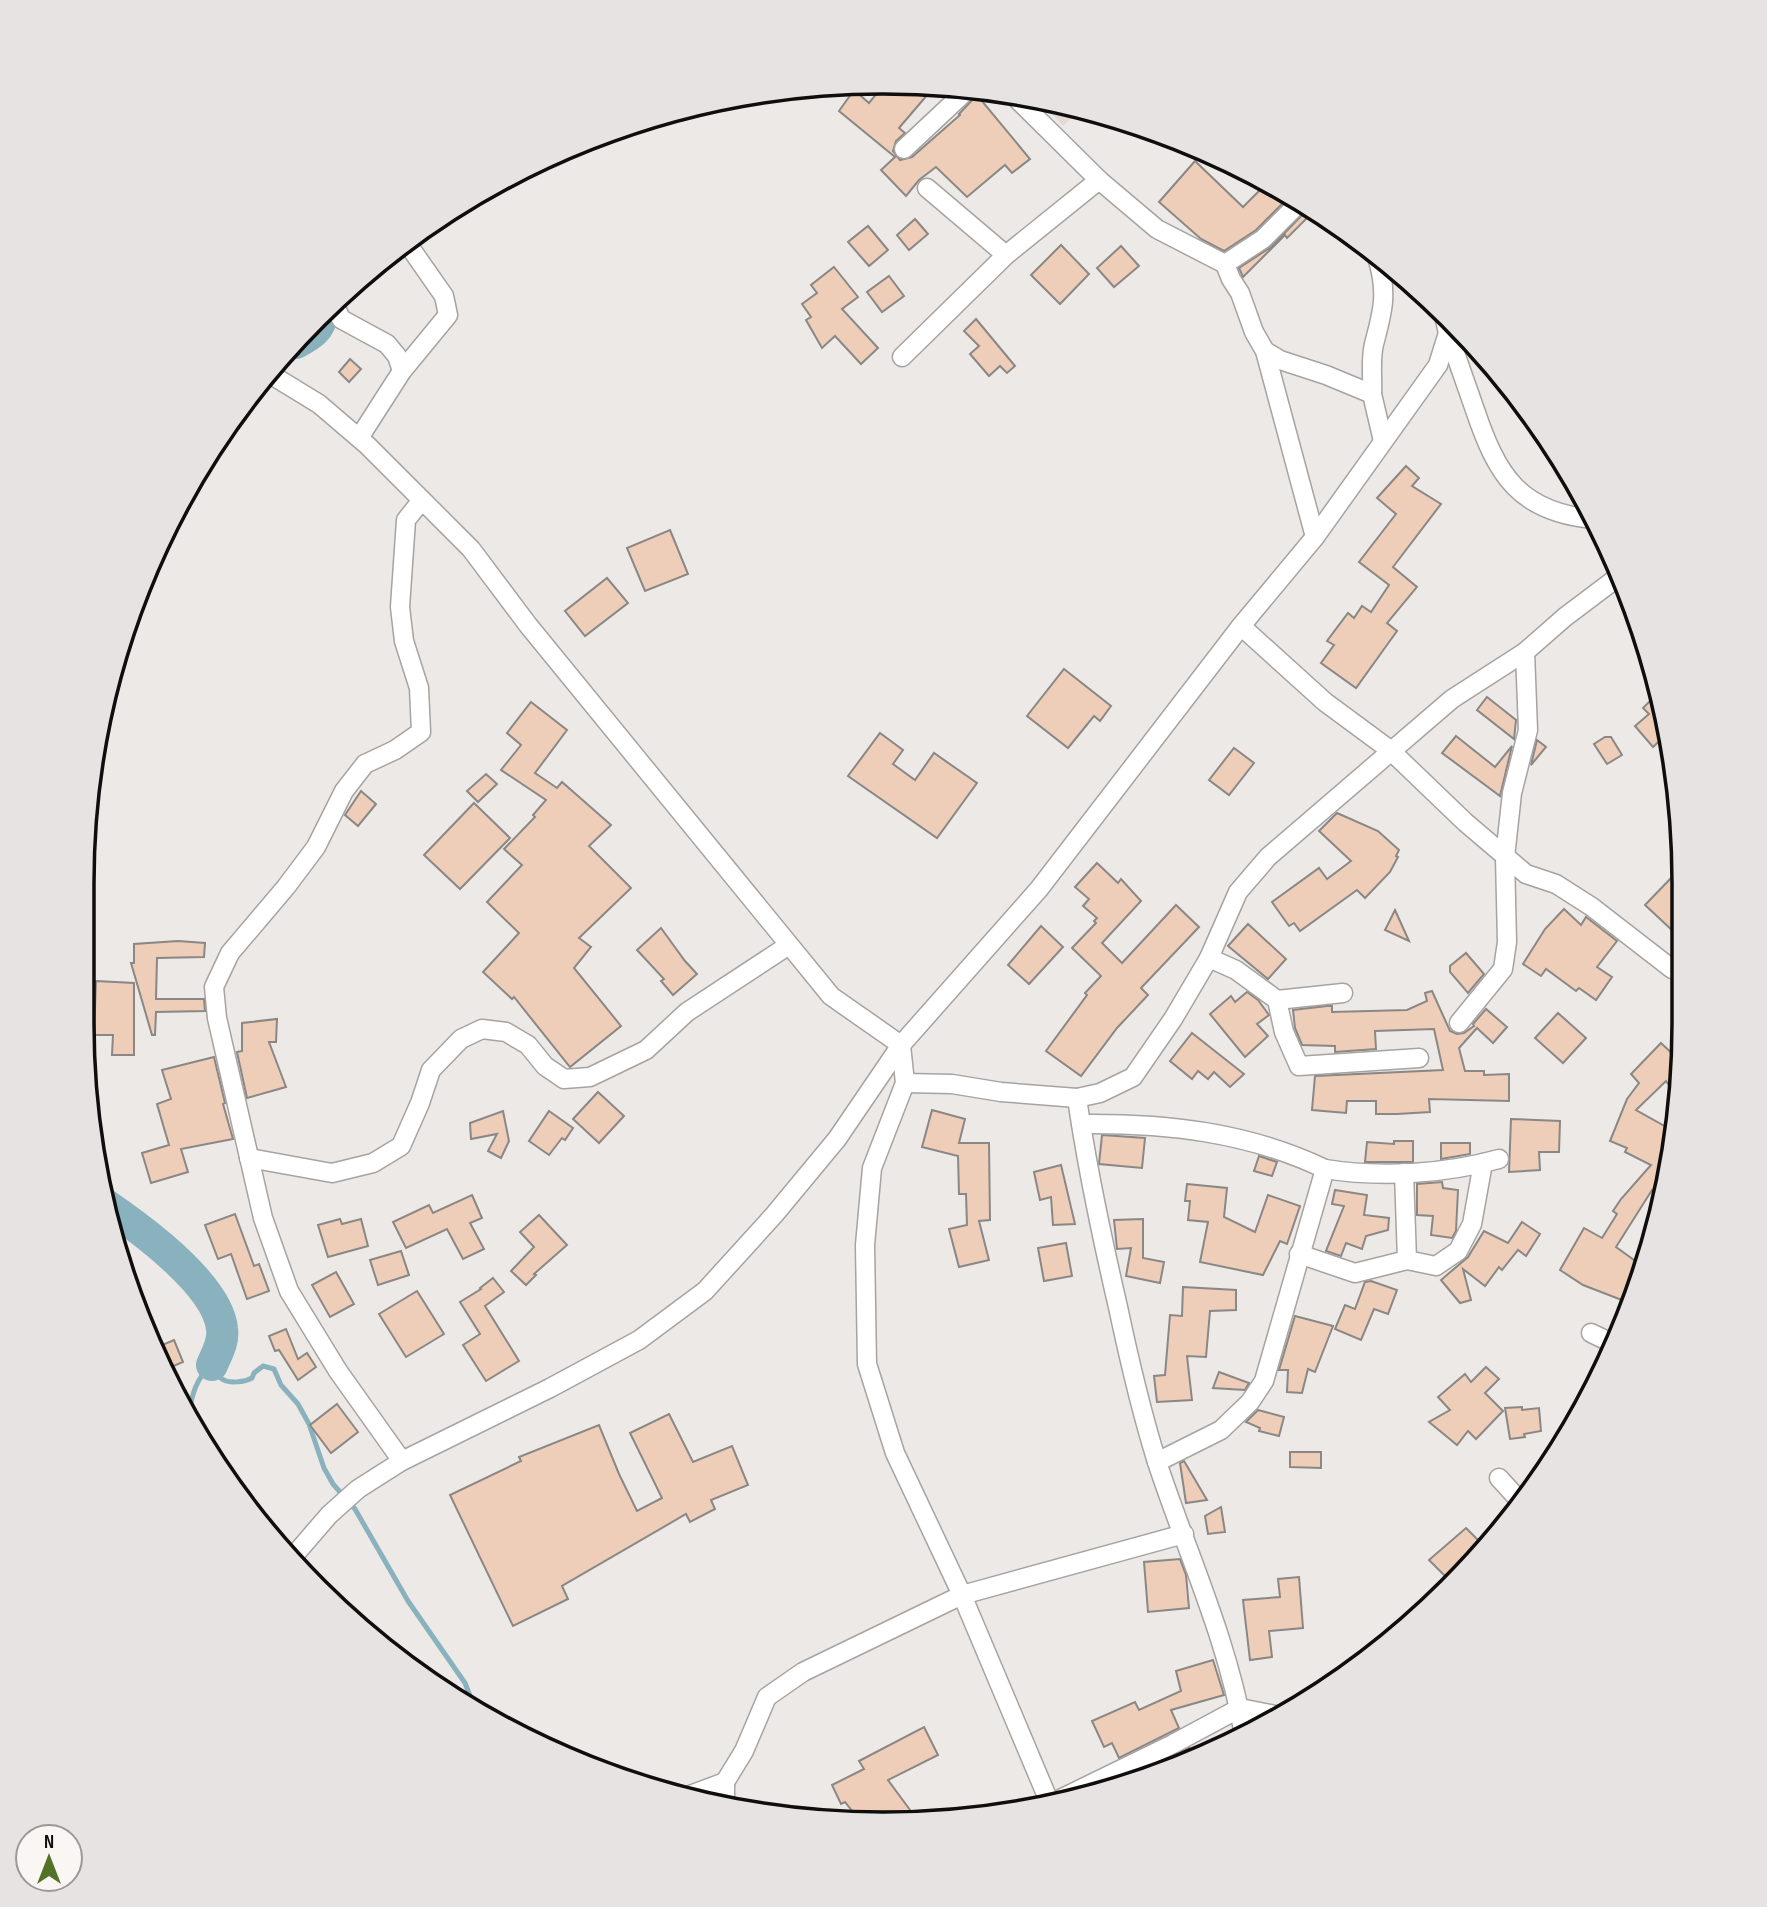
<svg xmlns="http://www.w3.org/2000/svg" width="1767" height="1907" font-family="'Sofia Sans Condensed',sans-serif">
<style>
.built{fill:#e4dad3}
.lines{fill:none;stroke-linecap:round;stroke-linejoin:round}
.stream{stroke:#8ab2be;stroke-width:5}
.river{stroke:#8ab2be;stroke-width:32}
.building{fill:#eeceb9;stroke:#8a8785;stroke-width:2}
.minor-casing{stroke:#a6a3a1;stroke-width:21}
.minor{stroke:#fff;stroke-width:18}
.rim{fill:none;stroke:#0f0e0d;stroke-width:3.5}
</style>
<rect width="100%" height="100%" fill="#ece9e6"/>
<polygon class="built" points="1037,97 1040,98 1080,110 1063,126"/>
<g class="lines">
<path class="stream" d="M 188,1415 C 192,1396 196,1377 212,1365 C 214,1369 218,1377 222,1379 C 229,1384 245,1382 252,1378 L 254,1373 L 263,1366 L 274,1369 L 281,1385 L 298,1404 L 309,1424 L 324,1468 L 333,1484 L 355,1509 L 408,1601 L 465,1683 L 474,1706"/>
<g class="river">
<path d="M 296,343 C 309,336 321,330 322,313"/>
<path d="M 106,1205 C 141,1229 218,1285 222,1329 C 224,1342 217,1353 212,1365"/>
</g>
</g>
<g class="building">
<polygon points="886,82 934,87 899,128 905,133 896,141 893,151 900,160 912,157 960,115 959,114 977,95 1030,159 1012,173 1005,165 967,197 936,167 919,180 906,196 881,170 895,157 839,111 854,90 869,103"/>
<polygon points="1195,161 1243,207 1266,184 1290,196 1256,230 1224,251 1201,239 1159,202"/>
<polygon points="1310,207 1315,210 1287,238 1285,235 1243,277 1239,268 1271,247"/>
<polygon points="915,219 928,234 909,250 897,235"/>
<polygon points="868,226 888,250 869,266 848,242"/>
<polygon points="1061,245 1089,274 1060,304 1031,275"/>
<polygon points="1121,246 1139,266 1114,287 1097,268"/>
<polygon points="834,267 858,297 842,309 878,348 861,364 835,336 822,348 806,320 811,317 802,304 817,293 811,285"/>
<polygon points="889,276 904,296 882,312 867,292"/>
<polygon points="976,319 1015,366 1007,373 1000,366 989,376 970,354 979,346 964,331"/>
<polygon points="350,359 361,369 349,382 339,372"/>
<polygon points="1406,466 1419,478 1412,486 1441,504 1393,567 1417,587 1387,623 1397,631 1356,688 1321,663 1334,645 1327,641 1348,613 1354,618 1362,606 1371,612 1389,585 1359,562 1396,514 1377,498"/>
<polygon points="670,530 688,574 645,591 627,548"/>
<polygon points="607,578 628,603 585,636 565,611"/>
<polygon points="1064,669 1111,706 1100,721 1094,716 1068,748 1027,716"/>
<polygon points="1659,692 1670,735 1668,733 1653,747 1635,726 1649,714 1643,708"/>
<polygon points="1487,697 1516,720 1514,739 1477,710"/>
<polygon points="531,702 567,730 535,773 557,788 562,782 611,825 589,846 631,888 579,938 591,947 574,968 621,1026 570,1067 514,997 512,999 483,972 519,933 487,902 522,865 504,849 535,817 533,815 546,800 501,770 521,745 507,733"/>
<polygon points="880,733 903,750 893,764 915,780 934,753 977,783 937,838 848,776"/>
<polygon points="1456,736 1495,767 1512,746 1500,796 1442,753"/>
<polygon points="1605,737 1611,737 1622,755 1607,764 1594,744"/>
<polygon points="1537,740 1546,747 1531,765"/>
<polygon points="1234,748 1254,763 1229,795 1209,780"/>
<polygon points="486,774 497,784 478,802 467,791"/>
<polygon points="361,791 376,804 358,826 345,815"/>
<polygon points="474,803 510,838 460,889 424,855"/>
<polygon points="1337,813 1378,831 1399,850 1396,856 1398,857 1390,872 1365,898 1357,890 1300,931 1294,923 1289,926 1272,902 1319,868 1327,879 1351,861 1319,831"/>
<polygon points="1097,863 1118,883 1121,879 1141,901 1102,943 1122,963 1176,905 1199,927 1141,988 1148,995 1117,1028 1081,1076 1046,1051 1087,995 1085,993 1101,976 1072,948 1096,923 1094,921 1097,918 1083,906 1089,899 1075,887"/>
<polygon points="1674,875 1685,885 1684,921 1674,932 1645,905"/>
<polygon points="1564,909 1581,925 1586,917 1617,941 1597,967 1612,977 1596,1000 1579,988 1576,991 1546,969 1541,976 1523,964 1545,929"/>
<polygon points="1395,910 1409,941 1385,930"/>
<polygon points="1248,924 1286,959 1268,979 1228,946"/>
<polygon points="1041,926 1063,947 1029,984 1008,965"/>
<polygon points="661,928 685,961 697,974 673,995 661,981 664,979 637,950"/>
<polygon points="178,941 205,943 204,957 157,958 156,999 204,999 205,1011 156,1012 155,1035 152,1035 131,963 134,963 134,944"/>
<polygon points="1466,953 1484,974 1468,993 1450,972 1450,966"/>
<polygon points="96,981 134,983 134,1055 112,1055 113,1035 94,1035"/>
<polygon points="1432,991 1450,1031 1457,1034 1464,1033 1474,1026 1473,1024 1486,1009 1507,1027 1493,1043 1477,1028 1459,1048 1465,1071 1484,1071 1484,1075 1509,1074 1509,1101 1429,1099 1430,1112 1397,1114 1376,1114 1376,1101 1347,1101 1346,1113 1312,1110 1315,1076 1443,1070 1434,1029 1375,1031 1376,1049 1335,1052 1335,1046 1302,1045 1295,1028 1293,1010 1327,1006 1332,1006 1332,1012 1407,1010 1427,1001 1425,993"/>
<polygon points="1247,992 1258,1000 1269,1015 1257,1024 1268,1036 1245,1057 1210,1014 1231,996 1235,1002"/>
<polygon points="1558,1013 1586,1038 1563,1063 1535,1038"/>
<polygon points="277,1019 276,1042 269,1042 286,1087 247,1098 237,1052 242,1051 242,1023"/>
<polygon points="1192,1033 1244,1074 1230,1087 1214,1072 1208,1079 1198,1071 1192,1079 1170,1061"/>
<polygon points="1661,1043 1680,1061 1679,1073 1668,1084 1666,1081 1636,1110 1677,1133 1662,1196 1652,1190 1616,1247 1645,1268 1630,1288 1637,1290 1632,1304 1583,1285 1560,1270 1584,1228 1602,1238 1617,1214 1613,1211 1621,1199 1651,1165 1625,1152 1627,1148 1610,1141 1627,1099 1639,1083 1631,1074"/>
<polygon points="214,1057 225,1103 223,1104 233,1139 181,1149 188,1172 151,1183 142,1153 169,1145 157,1104 171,1099 162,1070"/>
<polygon points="598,1092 624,1116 599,1143 573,1119"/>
<polygon points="932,1110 965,1119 959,1143 989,1143 990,1220 979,1221 989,1260 959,1267 949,1229 967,1225 966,1194 959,1194 958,1156 922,1147"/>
<polygon points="503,1111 509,1141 501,1158 488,1151 497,1134 471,1139 470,1123"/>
<polygon points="549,1111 573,1128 565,1140 562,1138 549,1155 529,1141"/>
<polygon points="1511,1119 1560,1121 1559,1152 1539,1152 1540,1170 1509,1172"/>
<polygon points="1102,1135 1145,1138 1142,1168 1099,1164"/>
<polygon points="1394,1141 1413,1141 1413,1162 1365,1162 1367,1142 1394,1144"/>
<polygon points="1441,1143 1470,1143 1470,1154 1441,1159"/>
<polygon points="1259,1156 1277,1162 1272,1176 1254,1171"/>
<polygon points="1061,1165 1075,1224 1053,1225 1051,1197 1040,1200 1034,1172"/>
<polygon points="1442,1182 1443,1188 1458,1190 1456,1231 1452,1238 1431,1235 1433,1216 1417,1215 1417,1184"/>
<polygon points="1187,1184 1227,1188 1224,1217 1255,1232 1268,1195 1300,1206 1287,1244 1280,1241 1263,1275 1200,1262 1208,1222 1188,1220 1190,1201 1185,1201"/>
<polygon points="1335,1190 1367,1195 1364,1215 1389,1218 1388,1230 1366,1236 1362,1249 1346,1243 1341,1256 1326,1251 1344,1206 1332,1204"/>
<polygon points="472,1195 482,1218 470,1223 484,1249 463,1259 447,1229 406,1248 393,1222 429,1205 433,1213"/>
<polygon points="235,1214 254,1266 259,1264 269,1291 247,1299 231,1254 218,1259 205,1225"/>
<polygon points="539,1215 567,1245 534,1274 536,1275 526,1285 511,1271 534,1247 520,1232"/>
<polygon points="340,1219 342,1224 361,1219 368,1246 328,1257 318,1225"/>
<polygon points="1143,1219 1143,1258 1164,1262 1160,1283 1126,1276 1131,1248 1117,1249 1114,1220"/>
<polygon points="1522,1222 1540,1234 1526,1256 1518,1250 1502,1270 1499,1267 1485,1286 1463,1269 1471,1300 1460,1303 1441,1280 1468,1257 1484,1231 1508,1243"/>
<polygon points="1066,1243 1072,1276 1044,1281 1038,1248"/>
<polygon points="401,1251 409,1275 378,1285 370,1260"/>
<polygon points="336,1272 354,1304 330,1317 312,1285"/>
<polygon points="493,1278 504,1292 485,1306 519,1361 486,1381 463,1345 480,1334 460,1302 481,1289 480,1288"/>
<polygon points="1371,1281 1397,1290 1388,1314 1374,1309 1361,1340 1335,1329 1345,1305 1355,1309 1365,1282"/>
<polygon points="1183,1287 1236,1290 1236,1310 1210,1311 1206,1357 1187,1356 1192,1400 1157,1402 1154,1376 1165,1375 1170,1315 1182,1316"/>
<polygon points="417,1291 444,1334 406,1357 379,1314"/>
<polygon points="1295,1316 1333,1326 1315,1372 1308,1369 1302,1393 1287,1392 1288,1370 1279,1370"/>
<polygon points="286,1329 298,1359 307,1353 316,1367 298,1380 279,1350 275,1351 269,1336"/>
<polygon points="174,1340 183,1362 162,1371 155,1348"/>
<polygon points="1486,1367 1499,1379 1485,1393 1503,1411 1476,1439 1468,1431 1457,1445 1429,1422 1450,1410 1438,1397 1465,1374 1471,1382"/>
<polygon points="1219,1372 1249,1383 1245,1390 1213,1388"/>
<polygon points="337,1404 358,1432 331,1453 310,1425"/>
<polygon points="1522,1407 1522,1410 1539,1408 1541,1431 1524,1434 1525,1437 1510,1439 1505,1408"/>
<polygon points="1258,1410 1284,1417 1279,1436 1259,1431 1260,1428 1246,1422"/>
<polygon points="669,1414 693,1462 732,1446 748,1485 711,1500 715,1509 690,1522 686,1514 562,1586 568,1599 513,1626 450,1495 521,1461 519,1457 599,1425 619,1474 637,1511 662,1498 630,1433"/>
<polygon points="1290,1452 1321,1452 1321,1468 1290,1467"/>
<polygon points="1184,1461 1207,1500 1186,1503 1180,1463"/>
<polygon points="1221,1507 1225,1532 1208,1534 1205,1516"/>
<polygon points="1466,1528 1484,1546 1454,1585 1429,1560"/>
<polygon points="1180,1559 1186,1575 1189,1608 1148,1612 1144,1562"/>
<polygon points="1299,1577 1303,1628 1269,1631 1272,1657 1250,1660 1243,1600 1280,1597 1278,1579"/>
<polygon points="1213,1660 1224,1695 1171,1710 1179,1728 1119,1758 1112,1743 1104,1747 1092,1721 1135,1702 1139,1710 1181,1691 1176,1671"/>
<polygon points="924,1727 938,1755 888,1780 916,1818 860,1821 845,1802 841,1804 832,1785 864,1769 859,1761"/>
<polygon points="1189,1748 1195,1761 1185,1765 1177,1754"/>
</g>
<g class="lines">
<defs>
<g id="minor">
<polyline points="1013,95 1099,180 1157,229 1225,264 1263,239 1300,202"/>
<polyline points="904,149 967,90"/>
<polyline points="927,188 1006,255"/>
<polyline points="1225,264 1231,279 1240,293 1254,332 1265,351 1280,360 1326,375 1372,394 1383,441"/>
<polyline points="334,303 341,319 387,344 397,356 402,371"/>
<path d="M 1448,333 C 1457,358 1466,384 1475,410 C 1497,475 1519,512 1593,519"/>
<polyline points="1265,351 1315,537"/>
<polyline points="902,357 1006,255 1099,180"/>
<polyline points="270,374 319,404 367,445 471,549 528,625 831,996 901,1045 905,1083 872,1168 865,1245 867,1364 895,1453 962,1595 1051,1806"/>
<path d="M 1372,394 C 1373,378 1370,360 1374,344 C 1383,311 1388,292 1377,257"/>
<polyline points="359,438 402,371 448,315 444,296 407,243"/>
<polyline points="1241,626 1325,702 1390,750 1465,822 1526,874 1556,884 1592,907 1672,969"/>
<polyline points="1209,958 1236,970 1277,1000 1343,993"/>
<polyline points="1277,1000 1284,1032 1299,1066 1419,1058"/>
<polyline points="1459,1023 1503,969 1507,942 1505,857 1512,793 1528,730 1525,652"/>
<polyline points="905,1083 952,1084 1001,1092 1077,1098 1100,1093 1133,1077 1173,1019 1209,958 1238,892 1268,857 1452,699 1525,652 1565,617 1622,574"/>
<path d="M 1077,1098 C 1087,1168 1102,1238 1118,1307 C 1129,1359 1141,1411 1157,1462 C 1187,1553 1228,1640 1244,1735"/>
<path d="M 1081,1124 C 1165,1123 1248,1132 1325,1169 L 1264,1381 L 1250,1402 L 1221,1430 L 1157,1462"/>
<polyline points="249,1158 332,1173 373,1163 401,1146 420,1103 431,1070 461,1039 482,1029 506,1032 528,1045 545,1066 564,1079 590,1077 646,1050 687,1012 789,945"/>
<path d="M 1325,1169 C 1380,1178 1445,1174 1499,1159"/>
<polyline points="1404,1173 1407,1260 1436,1266 1458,1251 1472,1224 1483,1163"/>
<polyline points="1299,1254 1355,1273 1407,1260"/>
<polyline points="1591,1333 1614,1344"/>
<polyline points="402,1461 338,1371 289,1291 263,1218 217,1018 214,987 230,953 286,887 316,847 344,791 365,764 395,750 421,732 419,688 404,641 400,607 406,520 422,500"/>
<polyline points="1499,1478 1519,1500"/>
<polyline points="292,1558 329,1515 358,1489 402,1461 550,1388 639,1340 705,1291 774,1215 837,1139 901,1045 1039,889 1241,626 1315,537 1438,365 1448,333 1443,311"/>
<polyline points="682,1798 725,1782"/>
<polyline points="1050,1804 1173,1744 1240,1708 1280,1716"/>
<polyline points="725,1805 725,1782 744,1751 767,1697 803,1672 962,1595 1184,1534"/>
</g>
</defs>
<use href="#minor" class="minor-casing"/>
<use href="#minor" class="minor"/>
</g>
<path d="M0 0H1767V1907H0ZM883 94H883A789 789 0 0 1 1672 883V1023A789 789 0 0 1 883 1812H883A789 789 0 0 1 94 1023V883A789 789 0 0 1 883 94Z" fill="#e6e3e2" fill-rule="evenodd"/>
<path class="rim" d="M883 94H883A789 789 0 0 1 1672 883V1023A789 789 0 0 1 883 1812H883A789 789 0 0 1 94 1023V883A789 789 0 0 1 883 94Z"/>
<g transform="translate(49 1858)"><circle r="33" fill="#f9f6f4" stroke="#9b9998" stroke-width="2"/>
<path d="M0-5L12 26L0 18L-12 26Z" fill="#527228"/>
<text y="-10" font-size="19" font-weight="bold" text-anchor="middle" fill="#0f0e0d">N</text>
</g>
</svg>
